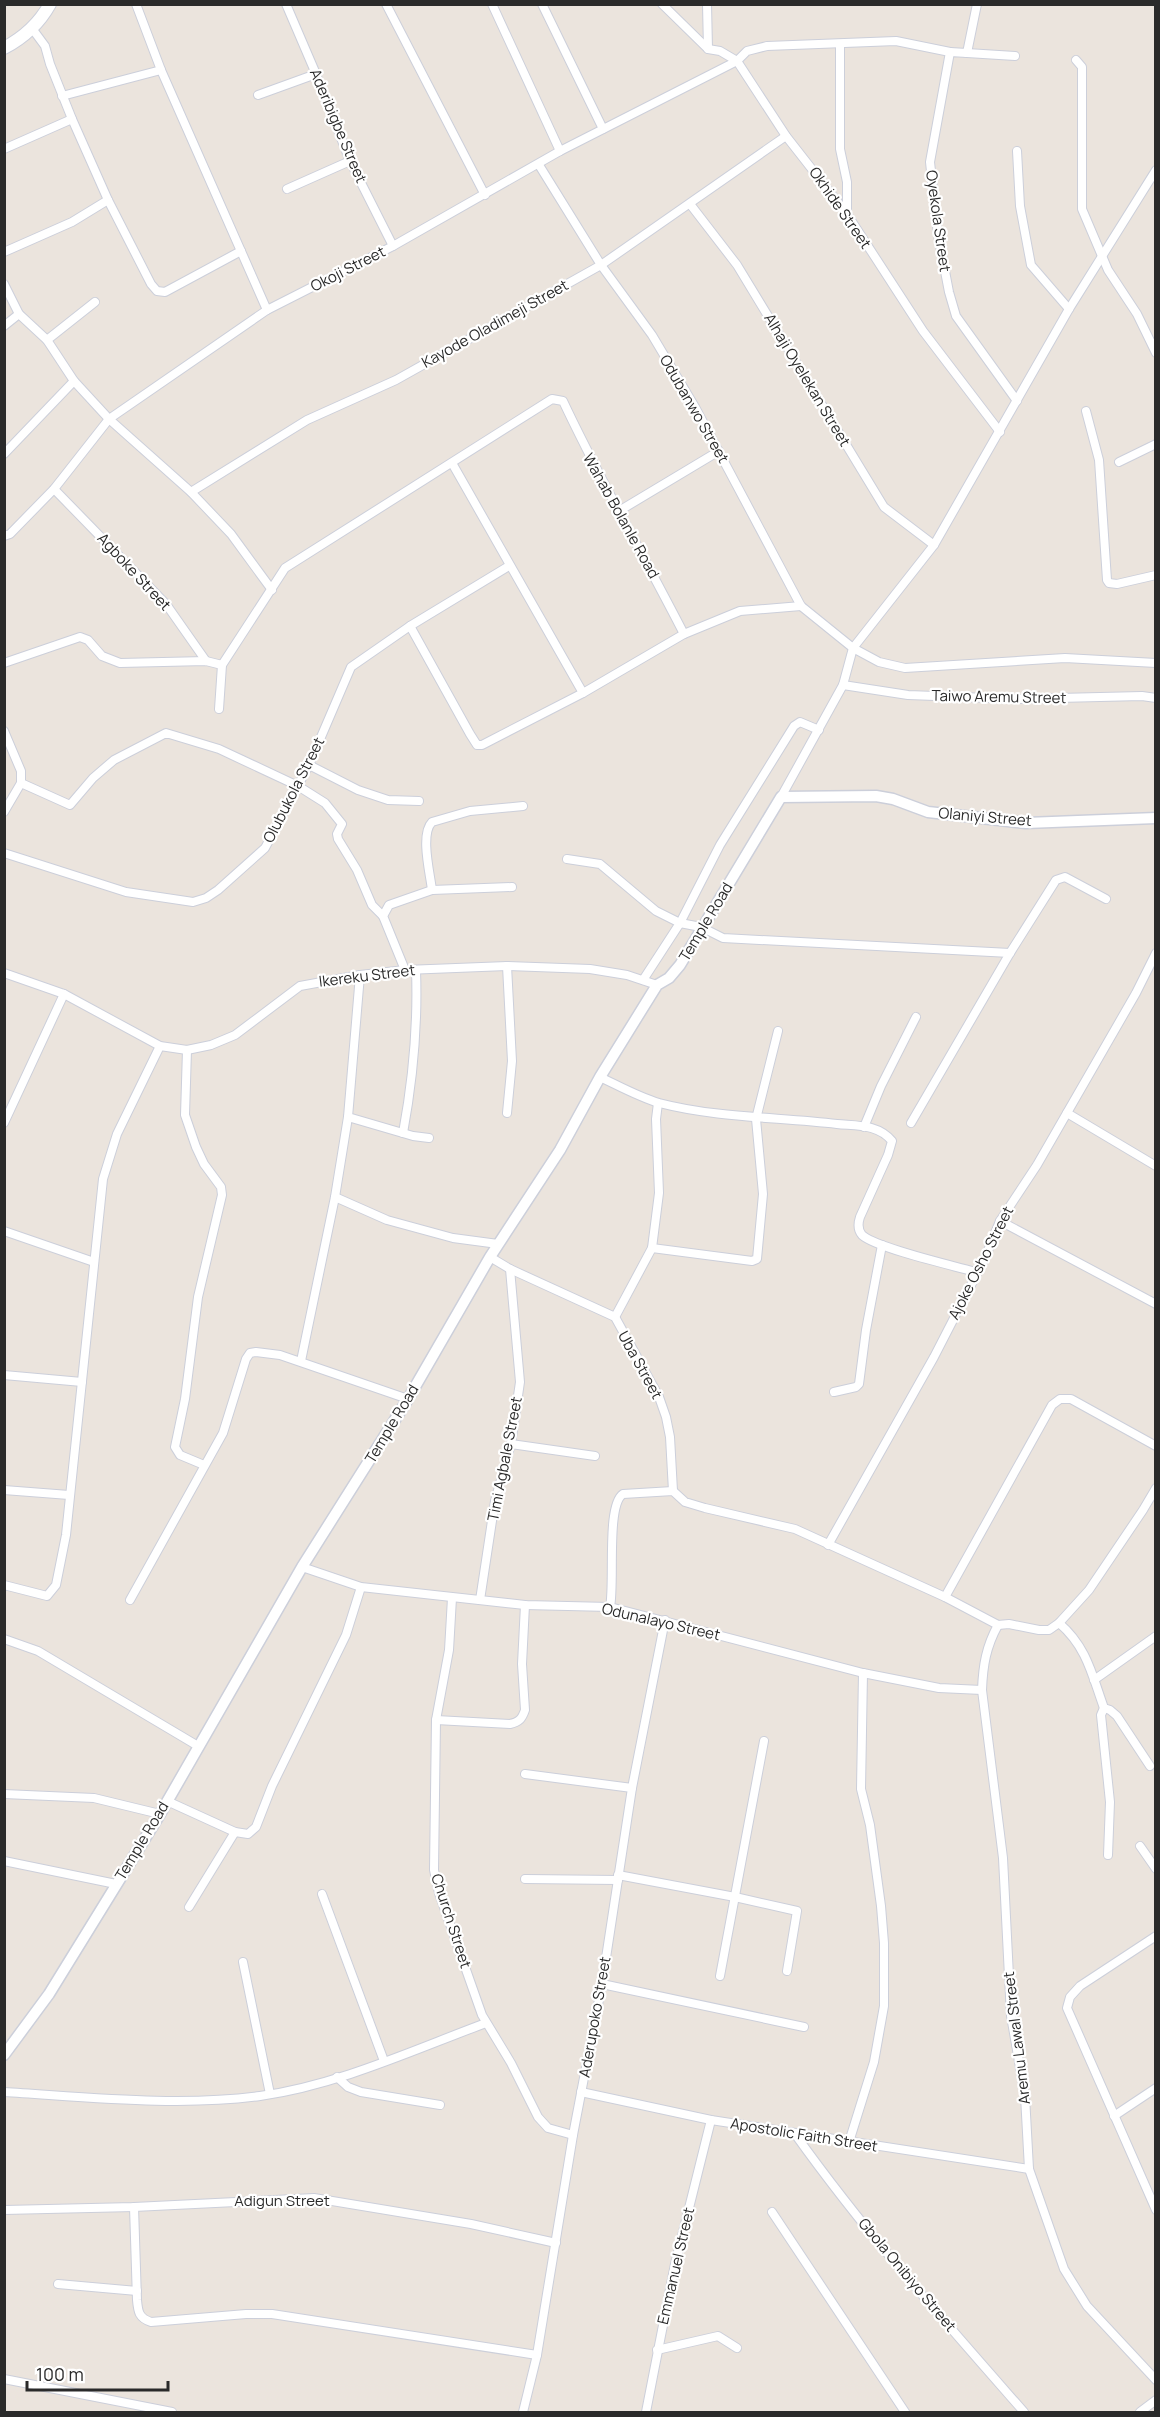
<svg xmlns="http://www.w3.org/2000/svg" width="1160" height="2417" font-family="Manrope,sans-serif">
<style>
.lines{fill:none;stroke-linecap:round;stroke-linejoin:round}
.minor-casing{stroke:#cccfda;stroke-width:10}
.tertiary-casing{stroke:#cccfda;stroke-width:13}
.secondary-casing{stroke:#cccfda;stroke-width:14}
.minor{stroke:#fff;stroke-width:8}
.tertiary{stroke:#fff;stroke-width:10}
.secondary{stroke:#fff;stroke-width:12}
.labels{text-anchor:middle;stroke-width:4.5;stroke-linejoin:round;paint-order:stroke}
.street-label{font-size:15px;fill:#2a2a2a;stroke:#fff}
</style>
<rect width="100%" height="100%" fill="#ebe4dd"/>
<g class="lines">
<defs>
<g id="minor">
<polyline points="136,4 161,70 267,310"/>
<polyline points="286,4 316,74 350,161 393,246"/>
<polyline points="386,4 485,195"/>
<polyline points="492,4 560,151"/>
<polyline points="542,4 603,129"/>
<polyline points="662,4 708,49 720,51 737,61 786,136 847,214 923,331 1000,432"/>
<polyline points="707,4 708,49"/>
<polyline points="977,4 967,53 950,52 930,162 938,235 949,292 956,316 1017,401"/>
<polyline points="31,27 45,46 50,64 72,119 108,200 151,284 157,291 165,292 241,251"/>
<polyline points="840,44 840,149 847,182 847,213"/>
<polyline points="967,53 1015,56"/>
<polyline points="1076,60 1082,67 1082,209 1108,270 1137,314 1156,353"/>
<polyline points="258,95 316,74"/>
<polyline points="62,96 161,70"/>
<polyline points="4,149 72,119"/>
<polyline points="1017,151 1020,206 1031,265 1069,309"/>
<polyline points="539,165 601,265 652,335 695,407 801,606 853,648 879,662 905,668 1065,658 1156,663"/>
<polyline points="287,189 350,161"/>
<polyline points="690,204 737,265 884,507 934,545"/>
<polyline points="4,252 72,222 108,200"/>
<polyline points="4,284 19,314"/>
<polyline points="95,302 47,340 74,381 109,419 191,492 231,534 272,590"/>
<polyline points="4,326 19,314 47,340"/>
<polyline points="1086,411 1099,460 1107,580 1109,583 1117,584 1156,575"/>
<polyline points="4,454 74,381"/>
<polyline points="1119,462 1156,444"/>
<polyline points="452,463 583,693"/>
<polyline points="54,489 166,604 206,661"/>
<polyline points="191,492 307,420 396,380 601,265 786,136"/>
<polyline points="619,511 719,451"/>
<polyline points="4,536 10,534 54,489 109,419 267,310 393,246 560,151 737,61 747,51 767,46 896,41 950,52"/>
<polyline points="410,626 470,734 477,745 482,745 583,693 684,634 740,611 801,606"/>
<polyline points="4,663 80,637 88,640 102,656 120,663 206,661 222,665"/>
<polyline points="843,685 908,695 1016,699 1142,696 1156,698"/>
<path d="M 219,709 L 222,665 L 285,568 L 552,399 L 563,401 C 600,480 644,556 684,634"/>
<polyline points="4,731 21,771 21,783 4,812"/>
<polyline points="309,765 358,790 388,800 419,801"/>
<polyline points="21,783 70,805 93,778 114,760 166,733 219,749 298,786 325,803 342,824 337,834 338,839 357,870 372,905 383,916"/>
<polyline points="781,797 843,685 853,648 934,545 1069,309 1156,170"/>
<polyline points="4,853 126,892 193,902 206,898 218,890 265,848 309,765 351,667 410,626 509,566"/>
<polyline points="567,859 600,864 656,911 680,923 701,927 723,938 1010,953"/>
<path d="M 432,890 C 430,873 420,834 432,822 L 470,811 L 523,806"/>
<polyline points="507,966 512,1061 507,1113"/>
<polyline points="405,970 383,916 389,905 432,890 512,887"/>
<polyline points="4,973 64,994 160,1046 187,1050 211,1045 235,1035 300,986 360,975 405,970 507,966 590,969 627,975 657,985"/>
<polyline points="643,980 680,923 720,845 794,726 800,722 819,730"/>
<polyline points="187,1050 185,1115 196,1147 204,1164 221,1187 222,1195 198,1297 185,1399 175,1447 180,1455 204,1465"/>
<path d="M 600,1077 C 619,1086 639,1097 659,1103 C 717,1118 778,1117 837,1124 C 857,1126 878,1124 892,1141 L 888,1155 L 860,1217 C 858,1223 857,1229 862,1235 C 876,1248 954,1266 976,1272"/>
<polyline points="1067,1113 1156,1166"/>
<polyline points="348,1117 413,1136 429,1138"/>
<polyline points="4,1123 64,994"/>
<polyline points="911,1123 1010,953 1056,880 1065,877 1106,899"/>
<polyline points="864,1127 881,1086 916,1017"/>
<path d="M 403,1133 C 413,1079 418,1025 416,970"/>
<polyline points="335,1197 387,1220 453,1238 498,1244"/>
<polyline points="1000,1221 1156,1304"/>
<polyline points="4,1231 94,1262"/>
<polyline points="652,1248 752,1261 757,1259 763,1194 756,1119 778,1031"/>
<polyline points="510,1269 615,1317 659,1397 666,1417 670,1437 673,1491"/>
<polyline points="615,1317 652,1248 659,1193 656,1119 658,1103"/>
<polyline points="301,1361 335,1197 348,1117 360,975"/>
<polyline points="4,1375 82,1382"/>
<polyline points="834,1392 856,1387 859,1384 866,1330 882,1245"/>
<polyline points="511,1444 595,1456"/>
<polyline points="4,1490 69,1495"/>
<polyline points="828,1545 934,1357 985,1258 1000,1221 1037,1165 1136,993 1156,953"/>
<polyline points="302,1567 361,1587 525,1605 610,1607 863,1673 939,1688 982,1690"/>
<polyline points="4,1585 47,1596 56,1585 66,1535 103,1179 117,1134 160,1046"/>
<polyline points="945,1597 1052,1405 1060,1399 1071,1399 1156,1446"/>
<polyline points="452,1598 449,1650 436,1720 434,1870 439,1893 482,2015 511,2063 538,2117 548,2128 573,2135"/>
<polyline points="130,1600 223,1433 246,1359 250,1353 256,1352 280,1355 408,1399"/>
<polyline points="480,1600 495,1501 511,1444 520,1382 510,1269 490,1257"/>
<path d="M 610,1607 C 615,1583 606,1505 623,1494 L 673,1491 L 685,1502 L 705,1508 L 795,1529 L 945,1597 L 998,1625 L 1009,1624 L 1039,1630 L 1049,1630 L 1059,1623 L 1089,1590 L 1143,1510 L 1156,1488"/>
<path d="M 1059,1623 C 1087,1647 1092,1675 1104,1708 L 1110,1710 L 1117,1716 L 1150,1766"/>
<path d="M 998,1625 C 986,1647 983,1665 982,1690 L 1003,1858 L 1011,2016 L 1025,2096 L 1029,2169 L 1064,2269 L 1087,2306 L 1156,2380"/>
<polyline points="4,1639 38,1651 198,1746"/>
<polyline points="1094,1680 1156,1636"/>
<polyline points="1104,1708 1101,1715 1110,1802 1108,1855"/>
<path d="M 436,1720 L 510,1724 C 519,1722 522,1719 525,1710 L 522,1664 L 525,1605"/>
<polyline points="525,1774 632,1788"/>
<polyline points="4,1794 94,1798 160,1814"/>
<polyline points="167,1801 235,1832 248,1834 256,1827 272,1786 346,1635 361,1587"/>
<polyline points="1140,1846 1156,1869"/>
<polyline points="4,1861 116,1884"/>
<polyline points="618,1875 735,1897 797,1911 787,1971"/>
<polyline points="525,1879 618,1880"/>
<polyline points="322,1894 384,2061"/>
<polyline points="189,1907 235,1832"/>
<polyline points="1156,1936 1080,1986 1070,1997 1067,2008 1156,2210"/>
<polyline points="243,1962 270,2094"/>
<polyline points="720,1976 764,1741"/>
<polyline points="602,1984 804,2027"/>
<polyline points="337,2077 348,2087 361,2092 440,2105"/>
<path d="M 4,2092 C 87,2097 179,2107 260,2096 C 338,2085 413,2050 486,2023"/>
<polyline points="581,2092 711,2120 1029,2169"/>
<polyline points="1114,2116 1156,2088"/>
<path d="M 795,2134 C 865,2232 945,2322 1024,2412"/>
<polyline points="849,2142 874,2062 884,2006 884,1943 881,1906 870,1825 861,1789 863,1673"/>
<path d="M 134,2207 L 137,2300 C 138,2312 139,2318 151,2322 L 246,2314 L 272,2314 L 537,2355"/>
<polyline points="4,2210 134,2207 314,2198 471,2224 556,2243"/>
<polyline points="772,2212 905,2412"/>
<polyline points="58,2284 137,2291"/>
<polyline points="657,2350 718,2336 737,2348"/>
<polyline points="4,2379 172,2412"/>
<polyline points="523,2412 537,2355 573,2135 602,1984 632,1788 665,1620"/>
<polyline points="646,2412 675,2264 711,2120"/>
<polyline points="1140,2412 1156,2400"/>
</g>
<polyline id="tertiary" points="4,2055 49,1994 160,1814 302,1567 408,1399 490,1257 560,1150 600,1077 657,985 669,978 680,965 781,797 876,796 893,799 928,812 1026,823 1156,818"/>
<path id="secondary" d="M 4,48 C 23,38 40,22 50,4"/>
</defs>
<use href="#minor" class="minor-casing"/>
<use href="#tertiary" class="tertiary-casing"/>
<use href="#secondary" class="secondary-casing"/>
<use href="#minor" class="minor"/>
<use href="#tertiary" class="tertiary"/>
<use href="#secondary" class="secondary"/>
</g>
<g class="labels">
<g class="street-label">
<text transform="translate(338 126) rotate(67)" y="5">Aderibigbe Street</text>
<text transform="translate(840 208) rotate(55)" y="5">Okhide Street</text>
<text transform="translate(938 221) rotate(82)" y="5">Oyekola Street</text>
<text transform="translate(348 269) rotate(-27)" y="5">Okoji Street</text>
<text transform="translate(495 324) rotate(-29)" y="5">Kayode Oladimeji Street</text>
<text transform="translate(807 380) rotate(59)" y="5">Alhaji Oyelekan Street</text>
<text transform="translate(694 409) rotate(60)" y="5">Odubanwo Street</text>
<text transform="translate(621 516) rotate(61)" y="5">Wahab Bolanle Road</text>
<text transform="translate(134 572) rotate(47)" y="5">Agboke Street</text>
<text transform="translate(999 697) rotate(1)" y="5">Taiwo Aremu Street</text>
<text transform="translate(294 790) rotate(-63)" y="5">Olubukola Street</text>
<text transform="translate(985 817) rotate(5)" y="5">Olaniyi Street</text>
<text transform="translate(706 922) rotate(-59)" y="5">Temple Road</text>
<text transform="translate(367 976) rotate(-7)" y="5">Ikereku Street</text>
<text transform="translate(981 1263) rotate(-63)" y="5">Ajoke Osho Street</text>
<text transform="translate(640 1365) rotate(61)" y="5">Uba Street</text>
<text transform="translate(392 1424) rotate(-59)" y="5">Temple Road</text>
<text transform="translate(505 1459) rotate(-79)" y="5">Timi Agbale Street</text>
<text transform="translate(661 1622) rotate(13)" y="5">Odunalayo Street</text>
<text transform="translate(142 1841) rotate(-59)" y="5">Temple Road</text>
<text transform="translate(451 1921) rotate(72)" y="5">Church Street</text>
<text transform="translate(595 2017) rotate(-80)" y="5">Aderupoko Street</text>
<text transform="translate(1017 2038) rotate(-97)" y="5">Aremu Lawal Street</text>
<text transform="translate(804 2135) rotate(9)" y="5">Apostolic Faith Street</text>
<text x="282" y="2206">Adigun Street</text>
<text transform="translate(676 2266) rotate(-77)" y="5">Emmanuel Street</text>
<text transform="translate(907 2275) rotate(50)" y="5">Gbola Onibiyo Street</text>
</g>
</g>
<rect width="1160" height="2417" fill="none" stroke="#2a2a2a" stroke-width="12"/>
<path d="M27 2381v9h141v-9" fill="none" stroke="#2a2a2a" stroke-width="3"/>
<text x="36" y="2381" font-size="18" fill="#2a2a2a" stroke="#ffffff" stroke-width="4.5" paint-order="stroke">100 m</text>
</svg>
